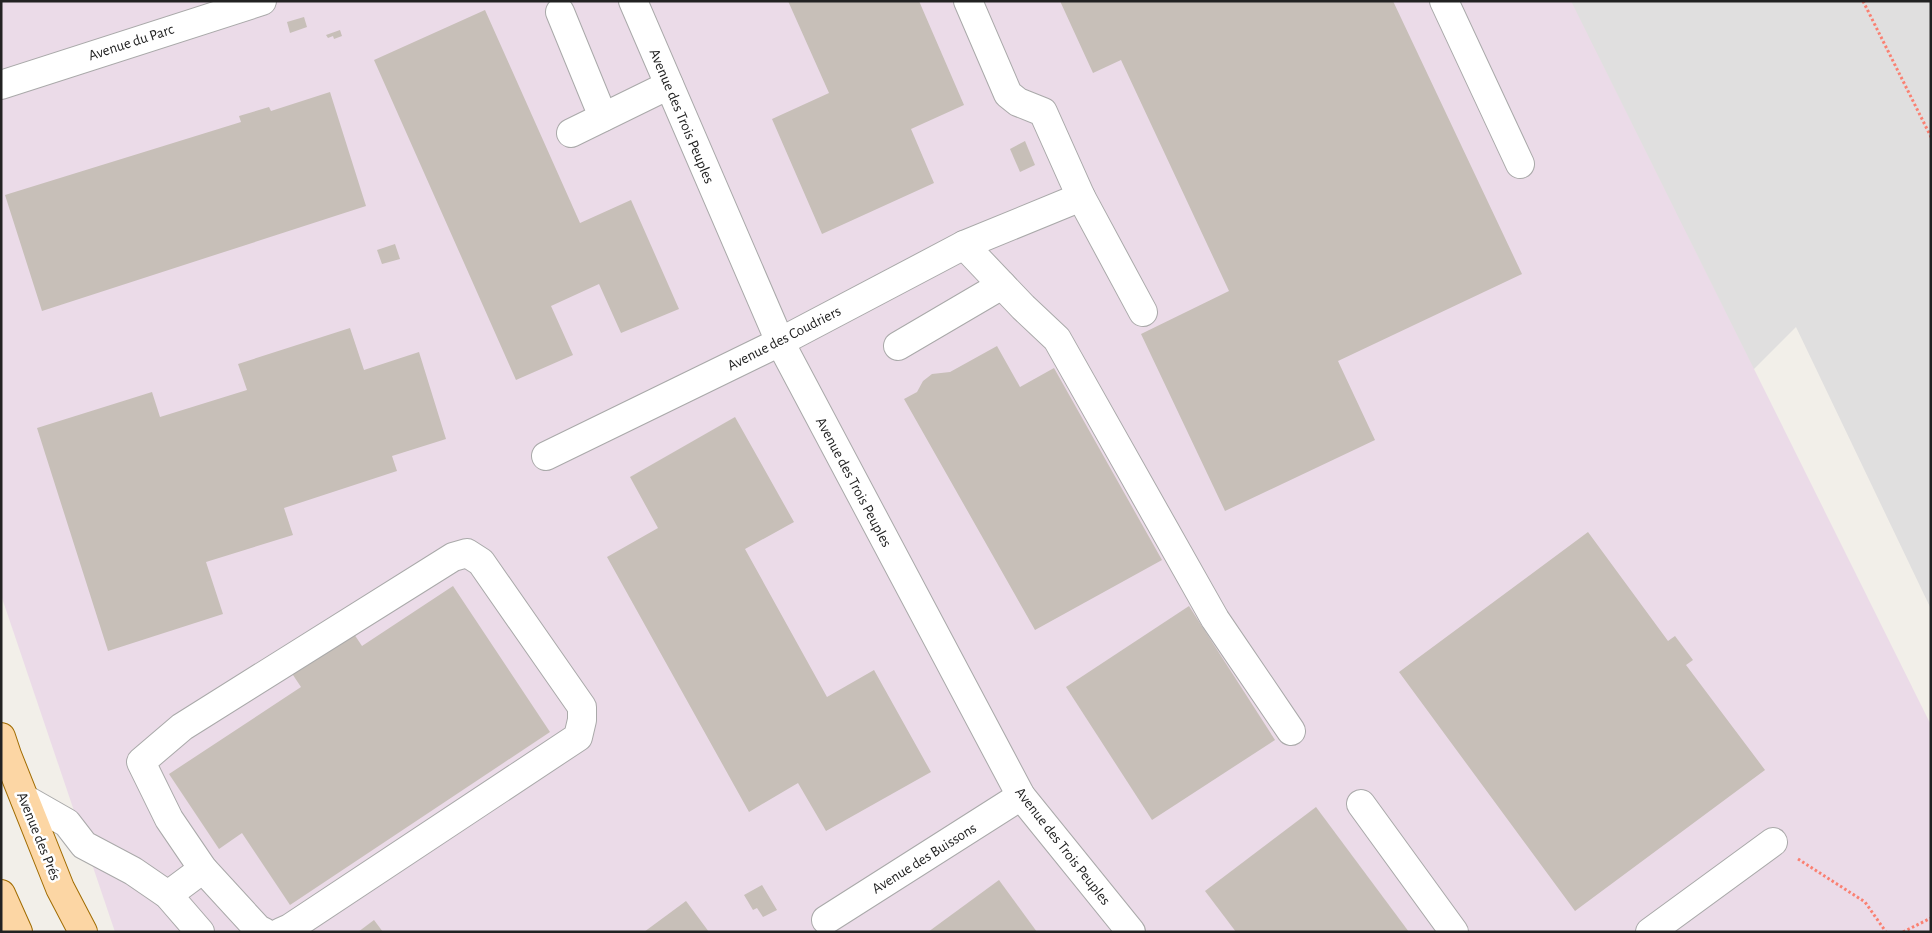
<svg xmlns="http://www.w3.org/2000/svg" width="1932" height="933" font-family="'Alegreya Sans',sans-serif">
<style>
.residential{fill:#e0dfdf}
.industrial{fill:#ebdbe8}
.building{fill:#c7bfb8}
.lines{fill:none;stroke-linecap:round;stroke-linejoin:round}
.minor-casing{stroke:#a9a9a9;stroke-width:30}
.major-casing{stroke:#a06b00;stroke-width:30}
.path{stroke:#fa8072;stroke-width:3;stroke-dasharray:2.5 2.5;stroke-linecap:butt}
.minor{stroke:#fff;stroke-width:28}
.major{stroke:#fcd6a4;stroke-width:28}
.labels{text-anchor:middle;stroke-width:5;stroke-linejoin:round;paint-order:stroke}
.street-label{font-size:15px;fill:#222;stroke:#fff}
</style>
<rect width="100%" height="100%" fill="#f2efe9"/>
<polygon class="residential" points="1562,1 1931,1 1931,609 1796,327 1746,377"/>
<polygon class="industrial" points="1,1 1571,1 1931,725 1931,932 115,932 1,595"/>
<g class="building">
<polygon points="788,1 919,1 964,105 911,129 934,183 822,234 772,119 829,93"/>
<polygon points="1060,1 1393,1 1522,274 1338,361 1375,440 1225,511 1141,334 1229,291 1121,60 1093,73"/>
<polygon points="485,10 580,223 631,200 679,309 621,333 599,284 551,306 573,355 516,380 374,60"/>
<polygon points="304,17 307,27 290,33 287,22"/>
<polygon points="340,30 342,36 334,39 333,36 328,38 326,35"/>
<polygon points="330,92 366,206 42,311 5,195 241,122 239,116 269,107 271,111"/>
<polygon points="1025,141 1035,165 1020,172 1010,149"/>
<polygon points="395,244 400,259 382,264 377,250"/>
<polygon points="350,328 364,370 419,352 446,439 392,456 397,471 284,508 293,535 206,562 223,614 108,651 37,428 152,392 160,417 247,390 238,364"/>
<polygon points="997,346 1020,387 1054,368 1162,560 1035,630 904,399 917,392 923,381 932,374 950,372"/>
<polygon points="735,417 794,522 745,549 827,697 874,670 931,772 826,831 798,783 749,812 607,557 658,528 630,477"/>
<polygon points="1588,532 1668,641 1675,636 1693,660 1686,665 1765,770 1575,911 1399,672"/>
<polygon points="453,586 550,732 290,905 242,833 219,849 169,774 301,687 291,672 352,631 362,646"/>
<polygon points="1189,606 1275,740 1152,820 1066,687"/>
<polygon points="1316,807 1409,932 1236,932 1205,891"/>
<polygon points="999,880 1037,932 928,932"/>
<polygon points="762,885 777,910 763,917 757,908 753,910 744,895"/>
<polygon points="686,901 709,932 644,932"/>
<polygon points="374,920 383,932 358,932"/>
</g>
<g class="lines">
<defs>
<g id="minor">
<polyline points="633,1 780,342 1021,796 1131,932"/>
<polyline points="968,1 1008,94 1018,102 1043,112 1081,197 1143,312"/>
<polyline points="1444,1 1520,164"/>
<polyline points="560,12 603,117"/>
<polyline points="1,85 262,1"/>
<polyline points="571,133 669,85"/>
<polyline points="964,245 1023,307 1057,339 1215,619 1291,731"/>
<polyline points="898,346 1002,285"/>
<polyline points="546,456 780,342 964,245 1081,197"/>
<polyline points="25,799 67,823 84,845 133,871 168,895 200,932"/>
<polyline points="1361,804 1454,932"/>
<polyline points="168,895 203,869"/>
<polyline points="826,920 1021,796"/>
<polyline points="264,932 258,929 203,869 169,819 141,762 182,727 453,557 467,553 481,562 582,707 582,720 578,737 290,928 281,932"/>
<polyline points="1650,932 1773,842"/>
</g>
<g id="major">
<polyline points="1,737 7,755 60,888 83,932"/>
<polyline points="1,894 18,932"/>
</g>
</defs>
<use href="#minor" class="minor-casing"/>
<use href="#major" class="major-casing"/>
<g class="path">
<polyline points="1863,1 1931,137"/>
<polyline points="1798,859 1865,902 1886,932"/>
<polyline points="1903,932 1931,918"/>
</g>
<use href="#minor" class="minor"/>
<use href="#major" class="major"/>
</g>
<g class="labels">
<g class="street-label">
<text transform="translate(131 42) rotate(-18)" y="5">Avenue du Parc</text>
<text transform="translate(682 116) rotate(67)" y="5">Avenue des Trois Peuples</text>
<text transform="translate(784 338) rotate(-27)" y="5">Avenue des Coudriers</text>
<text transform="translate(854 482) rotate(62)" y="5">Avenue des Trois Peuples</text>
<text transform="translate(39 836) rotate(68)" y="5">Avenue des Prés</text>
<text transform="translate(1063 846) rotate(52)" y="5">Avenue des Trois Peuples</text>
<text transform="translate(924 858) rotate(-32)" y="5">Avenue des Buissons</text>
</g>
</g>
<rect width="1932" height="933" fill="none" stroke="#222222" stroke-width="5"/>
</svg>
